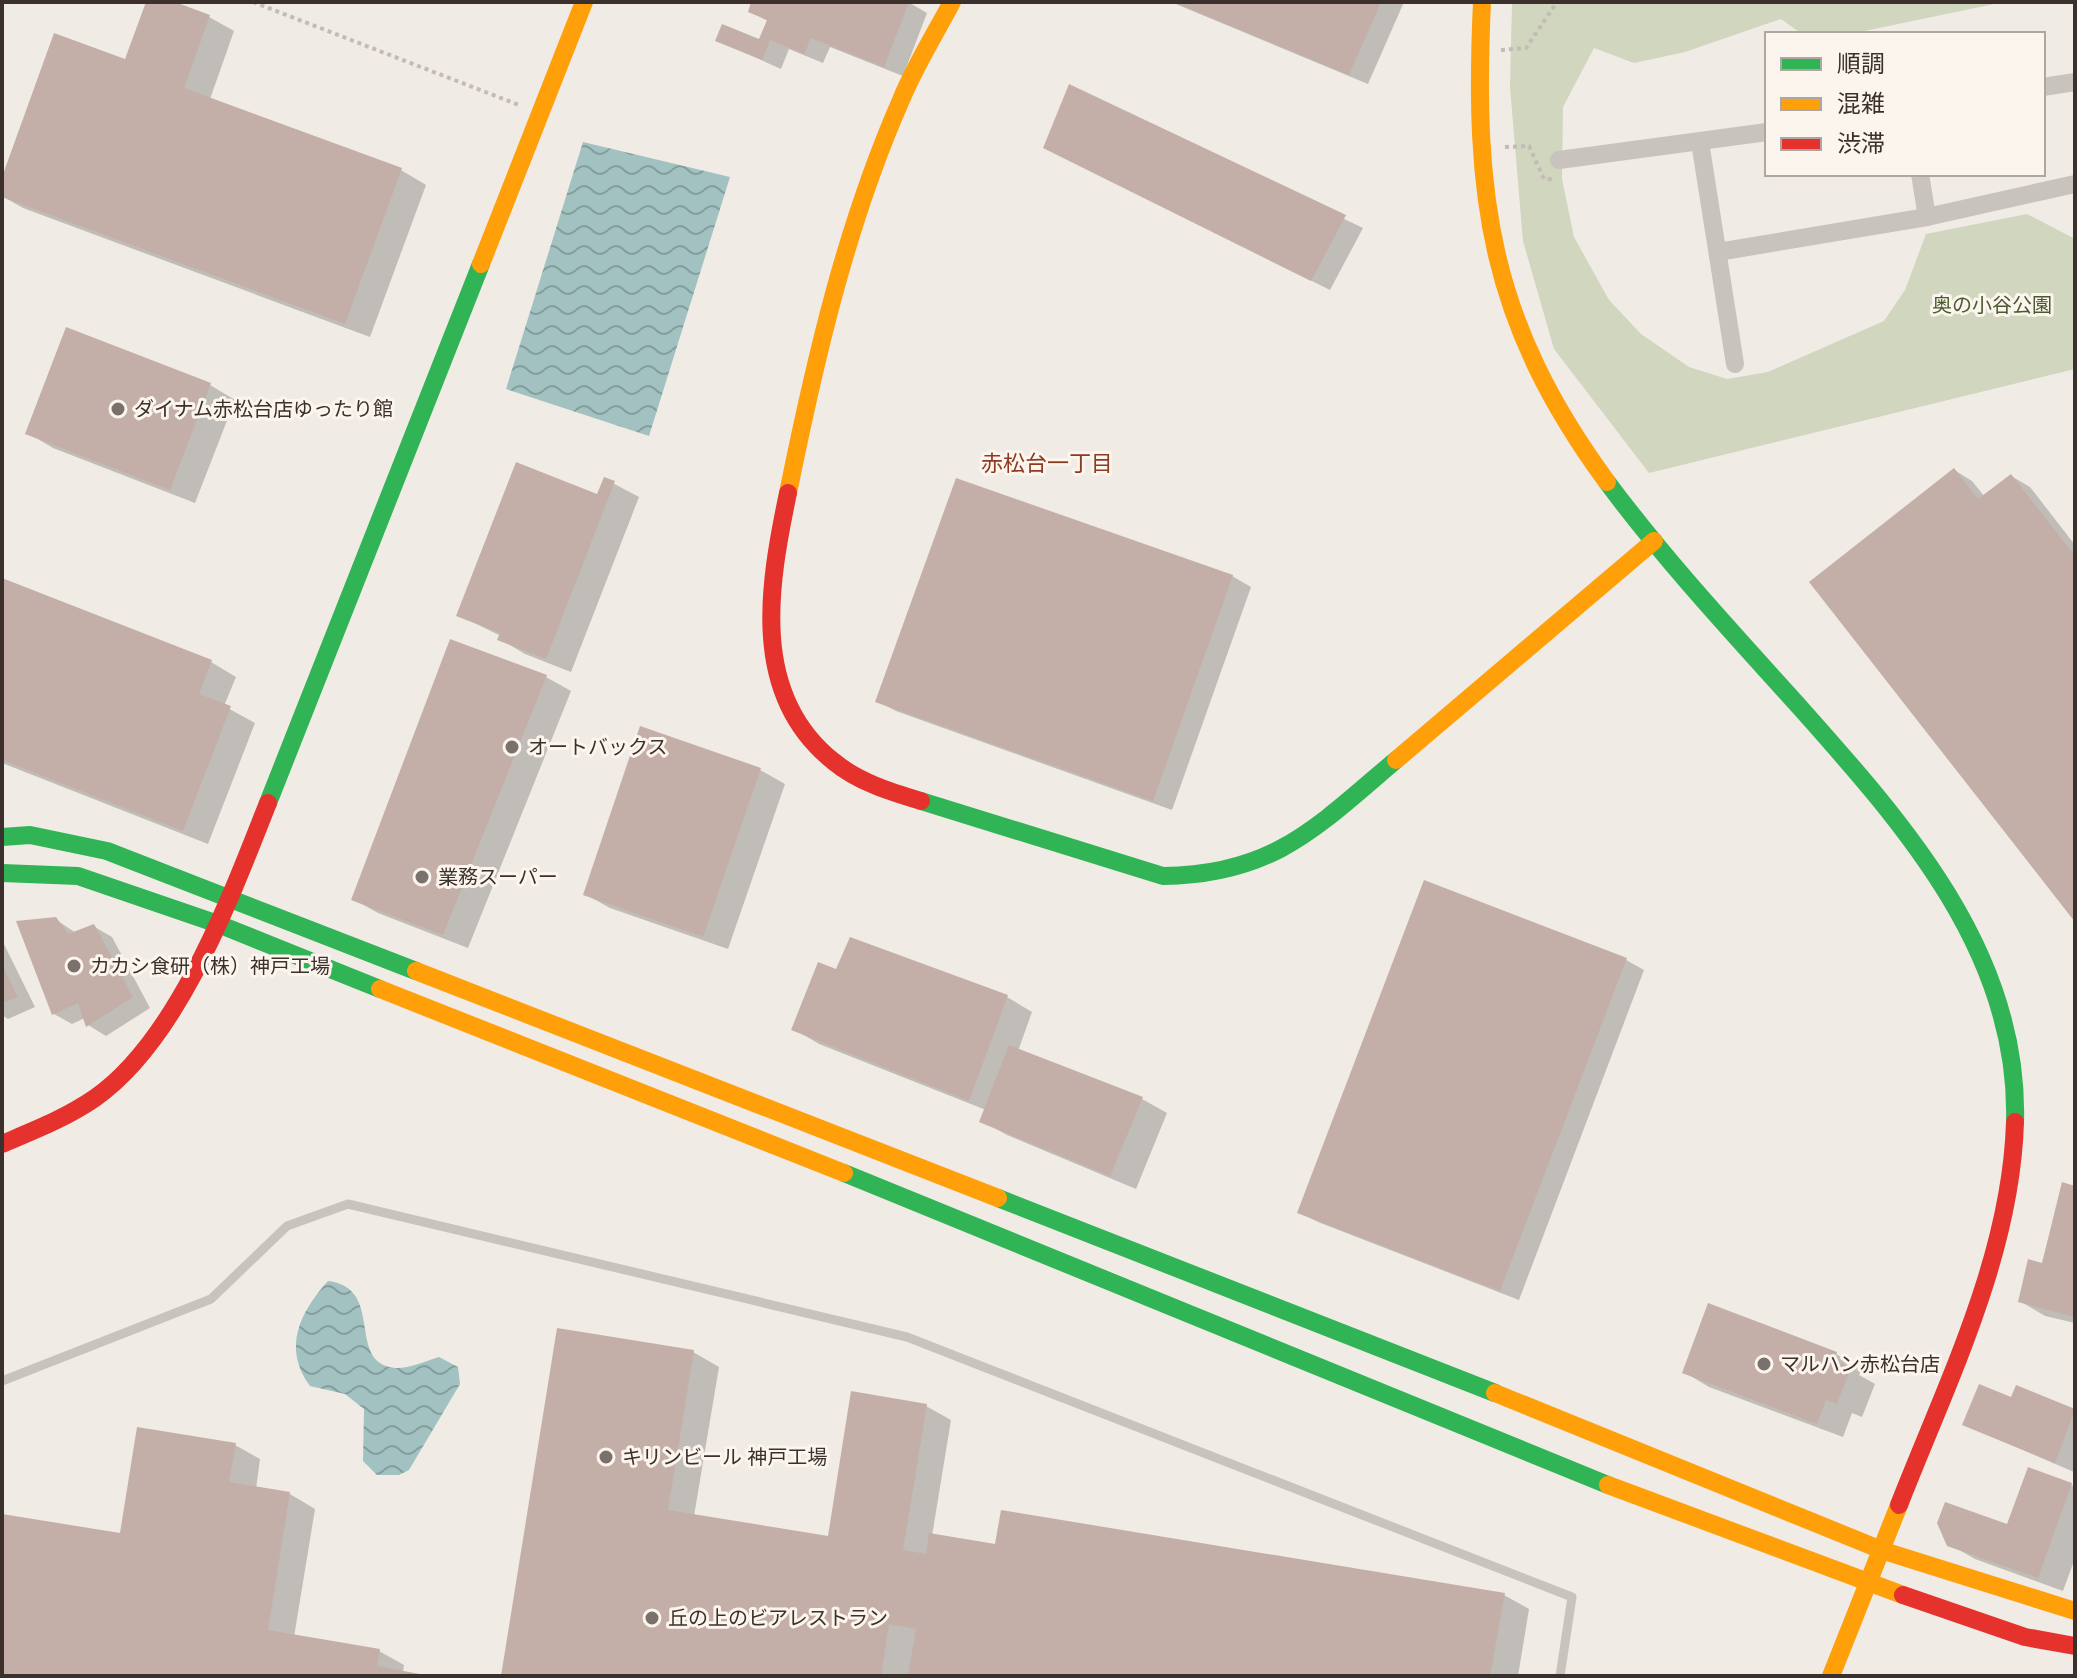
<svg xmlns="http://www.w3.org/2000/svg" width="2077" height="1678" font-family="Mulish,'Noto Sans JP',sans-serif">
<style>
.park{fill:#d1d6bf}
.water{fill:url(#water-waves)}
.shadow{fill:#0003}
.building{fill:#c3afa7}
.lines{fill:none;stroke-linecap:round;stroke-linejoin:round}
.path{stroke:#c2bbb6;stroke-width:4;stroke-dasharray:4 4;stroke-linecap:butt}
.lane{stroke:#c9c3be;stroke-width:9}
.street{stroke:#c9c3be;stroke-width:18}
.fast{stroke:#30b455;stroke-width:18}
.slow{stroke:#ff9f0a;stroke-width:18}
.jam{stroke:#e5322d;stroke-width:18}
.poi-dot{fill:#7a716c;stroke:#fbf5ee;stroke-width:3}
.labels{text-anchor:middle;stroke-width:6;stroke-linejoin:round;paint-order:stroke}
.park-label{font-size:20px;fill:#4a5a2e;stroke:#fbf5ee}
.poi-label{font-size:20px;fill:#3b302b;stroke:#fbf5ee;text-anchor:start}
.neighbourhood-label{font-size:22px;fill:#8c3b22;stroke:#fbf5ee}
</style>
<defs>
<pattern id="water-waves" width="16" height="10" patternUnits="userSpaceOnUse" patternTransform="scale(2)"><rect width="16" height="10" fill="#a1c2c1"/><path d="M0 5q4-4 8 0t8 0" fill="none" stroke="#849e9d"/></pattern>
</defs>
<rect width="100%" height="100%" fill="#f0ebe5"/>
<polygon class="park" points="1512,2 2004,2 1850,34 1802,34 1781,19 1685,52 1634,63 1594,48 1563,107 1562,179 1574,237 1609,300 1641,334 1689,367 1727,379 1768,372 1884,321 1905,290 1926,234 2027,214 2075,239 2075,369 1649,473 1554,349 1523,241 1510,87"/>
<g class="water">
<polygon points="583,142 730,177 649,436 506,389"/>
<path d="M 328,1281 C 386,1288 345,1363 395,1368 C 408,1369 426,1361 439,1357 L 458,1367 L 460,1384 L 409,1470 L 399,1475 L 377,1475 L 363,1461 L 364,1409 L 345,1394 L 310,1386 C 282,1348 300,1312 328,1281 Z"/>
</g>
<g class="shadow">
<polygon points="148,2 169,2 209,17 234,31 210,99 401,170 426,185 370,337 23,208 2,196 2,182 126,62"/>
<polygon points="754,2 908,2 927,13 903,76 830,47 823,63 789,49 781,69 717,40 760,41 768,21 750,11"/>
<polygon points="1171,2 1404,2 1368,84"/>
<polygon points="1070,87 1363,228 1330,290 1045,148"/>
<polygon points="210,385 235,400 195,503 53,448 28,433"/>
<polygon points="1954,470 1972,481 1985,497 2011,476 2030,487 2075,545 2075,918"/>
<polygon points="605,479 639,497 571,672 525,654 500,639 501,636 458,615 598,497"/>
<polygon points="1232,576 1251,587 1172,810 896,711 877,701"/>
<polygon points="2,580 211,662 236,677 224,706 255,723 208,844 2,763"/>
<polygon points="546,677 571,691 468,948 378,913 353,899"/>
<polygon points="760,770 785,784 728,949 610,908 585,894"/>
<polygon points="55,919 76,933 93,926 112,937 150,1008 106,1036 88,1025 85,1018 72,1024 54,1014"/>
<polygon points="2,940 35,1007 8,1019 2,1015"/>
<polygon points="851,940 1007,997 1032,1012 1018,1051 1142,1099 1167,1113 1136,1189 1007,1135 982,1121 986,1110 819,1044 794,1029 837,972"/>
<polygon points="1626,960 1644,970 1519,1300 1318,1222 1299,1212"/>
<polygon points="2075,1188 2075,1323 2045,1316 2020,1301 2044,1265"/>
<polygon points="1709,1306 1836,1354 1862,1369 1859,1375 1875,1384 1862,1417 1852,1413 1843,1437 1709,1387 1684,1372"/>
<polygon points="693,1352 719,1367 694,1516 829,1538 926,1406 951,1420 932,1536 997,1546 1504,1595 1529,1609 1518,1676 503,1676"/>
<polygon points="2017,1387 2075,1411 2074,1472 1965,1425 2012,1400"/>
<polygon points="235,1445 260,1459 256,1489 290,1494 315,1509 294,1637 379,1651 404,1665 403,1672 428,1676 2,1676 2,1516 121,1535"/>
<polygon points="2071,1485 2075,1487 2075,1558 2063,1591 1975,1559 1949,1544 2008,1527"/>
</g>
<g class="building">
<polygon points="146,2 175,2 210,15 184,88 402,168 345,324 2,197 2,177 54,33 125,59"/>
<polygon points="751,2 909,2 884,67 811,38 804,54 770,40 762,60 715,41 722,24 759,39 767,20 748,12"/>
<polygon points="1173,2 1381,2 1349,75"/>
<polygon points="1069,84 1346,215 1311,281 1043,148"/>
<polygon points="66,327 211,383 170,490 25,434"/>
<polygon points="516,462 597,494 604,477 615,481 546,659 497,640 500,633 456,616"/>
<polygon points="1954,468 1978,499 2011,474 2075,556 2075,922 1809,582"/>
<polygon points="956,478 1233,575 1153,801 875,702"/>
<polygon points="2,578 212,660 199,694 231,706 183,831 2,760"/>
<polygon points="450,639 547,675 443,935 351,900"/>
<polygon points="640,726 761,768 703,937 583,895"/>
<polygon points="1424,880 1627,958 1500,1291 1297,1213"/>
<polygon points="56,917 68,934 94,924 133,997 86,1027 78,1003 52,1015 16,921"/>
<polygon points="850,937 1008,995 969,1101 791,1030 818,962 836,969"/>
<polygon points="2,965 18,997 2,1003"/>
<polygon points="1009,1045 1143,1097 1110,1176 979,1122"/>
<polygon points="2062,1182 2075,1186 2075,1317 2018,1302 2028,1259 2042,1263"/>
<polygon points="1708,1303 1837,1352 1834,1361 1851,1367 1837,1404 1826,1400 1817,1424 1682,1373"/>
<polygon points="557,1328 694,1350 668,1510 828,1536 851,1391 927,1404 903,1550 926,1554 929,1533 995,1544 1001,1510 1505,1593 1490,1676 908,1676 916,1629 889,1624 881,1676 501,1676"/>
<polygon points="1979,1384 2011,1397 2016,1385 2075,1409 2055,1463 1962,1425"/>
<polygon points="137,1427 236,1443 229,1482 290,1492 268,1630 380,1649 377,1666 430,1676 2,1676 2,1514 120,1533"/>
<polygon points="2028,1467 2072,1483 2038,1578 1947,1546 1937,1523 1945,1502 2007,1524"/>
</g>
<g class="lines">
<g class="path">
<polyline points="253,2 519,105"/>
<polyline points="1501,50 1526,48 1557,2"/>
<polyline points="1505,147 1529,146 1544,179 1552,179"/>
</g>
<polyline class="lane" points="2,1381 211,1299 287,1226 348,1204 907,1337 1572,1597 1560,1676"/>
<g class="street">
<polyline points="2043,87 2075,82"/>
<polyline points="1700,142 1735,364"/>
<polyline points="1559,160 1767,132"/>
<polyline points="1920,174 1927,217"/>
<polyline points="1718,252 1927,217 2075,184"/>
</g>
<g class="fast">
<path d="M 1607,482 C 1665,560 1731,631 1796,703 C 1902,822 2020,952 2015,1122"/>
<path d="M 921,801 L 1163,876 C 1273,875 1317,827 1396,760"/>
<polyline points="268,803 481,264"/>
<polyline points="2,837 30,835 107,851 416,971"/>
<polyline points="2,873 78,876 218,924 380,989"/>
<polyline points="844,1173 1608,1485"/>
<polyline points="998,1198 1495,1393"/>
</g>
<g class="slow">
<path d="M 1482,2 C 1473,197 1489,321 1607,482"/>
<polyline points="481,264 584,2"/>
<path d="M 788,493 C 815,360 846,225 901,100 C 915,66 935,34 952,2"/>
<polyline points="1396,760 1654,541"/>
<polyline points="416,971 998,1198"/>
<polyline points="380,989 844,1173"/>
<polyline points="1495,1393 1884,1551 2075,1611"/>
<polyline points="1608,1485 1903,1595"/>
<polyline points="1831,1676 1899,1505"/>
</g>
<g class="jam">
<path d="M 788,493 C 769,584 749,694 833,761 C 858,782 891,792 921,801"/>
<path d="M 2,1144 C 35,1130 66,1118 95,1098 C 179,1039 231,896 268,803"/>
<path d="M 1899,1505 C 1947,1382 2011,1256 2015,1122"/>
<polyline points="1903,1595 2025,1637 2075,1646"/>
</g>
</g>
<g class="poi-dot">
<circle cx="118" cy="409" r="8"/>
<circle cx="512" cy="747" r="8"/>
<circle cx="422" cy="877" r="8"/>
<circle cx="74" cy="966" r="8"/>
<circle cx="1764" cy="1364" r="8"/>
<circle cx="606" cy="1457" r="8"/>
<circle cx="652" cy="1618" r="8"/>
</g>
<g class="labels">
<g class="park-label">
<text x="1992" y="312">奥の小谷公園</text>
</g>
<g class="poi-label">
<text x="134" y="416">ダイナム赤松台店ゆったり館</text>
<text x="528" y="754">オートバックス</text>
<text x="438" y="884">業務スーパー</text>
<text x="90" y="973">カカシ食研（株）神戸工場</text>
<text x="1780" y="1371">マルハン赤松台店</text>
<text x="622" y="1464">キリンビール 神戸工場</text>
<text x="668" y="1625">丘の上のビアレストラン</text>
</g>
<g class="neighbourhood-label">
<text x="1047" y="471">赤松台一丁目</text>
</g>
</g>
<rect width="2077" height="1678" fill="none" stroke="#3b302b" stroke-width="8"/>
<rect x="1765" y="32" width="280" height="144" fill="#fbf5ee" stroke="#aea6a0" stroke-width="2"/>
<rect x="1781" y="58" width="40" height="12" fill="#30b455" stroke="#aea6a0" stroke-width="2"/>
<text x="1837" y="72" font-size="24" fill="#3b302b">順調</text>
<rect x="1781" y="98" width="40" height="12" fill="#ff9f0a" stroke="#aea6a0" stroke-width="2"/>
<text x="1837" y="112" font-size="24" fill="#3b302b">混雑</text>
<rect x="1781" y="138" width="40" height="12" fill="#e5322d" stroke="#aea6a0" stroke-width="2"/>
<text x="1837" y="152" font-size="24" fill="#3b302b">渋滞</text>
</svg>
